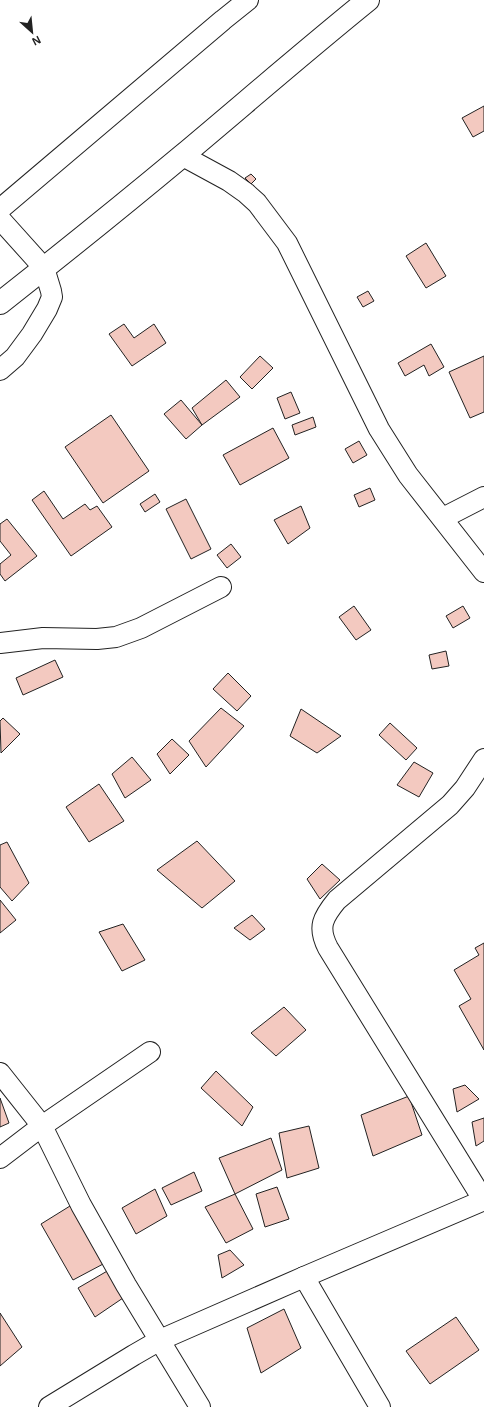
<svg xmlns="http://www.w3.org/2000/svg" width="484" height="1407" font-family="Arial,sans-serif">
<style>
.building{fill:#f3c9c0;stroke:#222}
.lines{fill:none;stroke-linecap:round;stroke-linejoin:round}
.minor-casing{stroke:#222;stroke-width:22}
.secondary-casing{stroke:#222;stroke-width:24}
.minor{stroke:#fff;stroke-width:20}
.secondary{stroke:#fff;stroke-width:22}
</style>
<rect width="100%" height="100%" fill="#fff"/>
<g class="building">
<polygon points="484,106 484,131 473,137 462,118"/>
<polygon points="251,174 256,179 251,184 245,178"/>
<polygon points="426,243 446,276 426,288 406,256"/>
<polygon points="368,291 374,301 363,307 357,297"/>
<polygon points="124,324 134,338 154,324 166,343 132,366 109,334"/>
<polygon points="431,344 444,367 429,376 424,365 405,376 398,363"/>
<polygon points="260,356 273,368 252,389 240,377"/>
<polygon points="484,356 484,412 470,418 449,372"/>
<polygon points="226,380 240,397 202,425 192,408"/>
<polygon points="291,392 300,413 285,419 277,398"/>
<polygon points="181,400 202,425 186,439 164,414"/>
<polygon points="111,415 149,471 103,503 65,447"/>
<polygon points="313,417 316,427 295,435 292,425"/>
<polygon points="273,428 289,458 240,485 223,455"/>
<polygon points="359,441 367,455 353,463 345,449"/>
<polygon points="370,488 375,500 359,507 354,495"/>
<polygon points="44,491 63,519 85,504 90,510 97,506 112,527 71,556 32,500"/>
<polygon points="155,494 160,502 145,512 140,504"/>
<polygon points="186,499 211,549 191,559 166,509"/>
<polygon points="301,506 310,528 288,544 274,520"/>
<polygon points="7,519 37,556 5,581 0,574 0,564 11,555 0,541 0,524"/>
<polygon points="231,544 241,557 227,568 217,555"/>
<polygon points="354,606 371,630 356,640 339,617"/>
<polygon points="463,606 470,618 453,628 446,616"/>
<polygon points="446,651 449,666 432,669 429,655"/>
<polygon points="55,660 63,677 23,695 16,678"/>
<polygon points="228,673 251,696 237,711 213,689"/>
<polygon points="221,708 244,726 206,767 189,741"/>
<polygon points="301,709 341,736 317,753 290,736"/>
<polygon points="3,718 20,734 1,753 0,721"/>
<polygon points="390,723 417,748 406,760 379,735"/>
<polygon points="172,739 189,755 170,774 157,754"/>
<polygon points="132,757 151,780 125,798 112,774"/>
<polygon points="414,762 433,773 419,797 397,785"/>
<polygon points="99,784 124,821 89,842 66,807"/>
<polygon points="197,841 235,881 202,908 157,870"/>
<polygon points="7,842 29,883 12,901 0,887 0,845"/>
<polygon points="322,864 340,880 320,899 307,879"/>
<polygon points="0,900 16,920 0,933"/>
<polygon points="252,915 265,929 250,940 234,928"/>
<polygon points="123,924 145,960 122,971 99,932"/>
<polygon points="484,943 484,1050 459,1006 471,999 454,970 479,955 475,948"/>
<polygon points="284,1007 306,1030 276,1056 251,1033"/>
<polygon points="216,1071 253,1107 242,1126 201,1088"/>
<polygon points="465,1085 479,1099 457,1112 453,1089"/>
<polygon points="409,1096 422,1135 373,1156 361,1115"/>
<polygon points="0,1098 9,1123 0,1127"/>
<polygon points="484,1118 484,1141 476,1146 472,1122"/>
<polygon points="309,1126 319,1168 287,1178 279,1133"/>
<polygon points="271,1138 282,1170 235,1194 219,1158"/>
<polygon points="194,1172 202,1191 171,1205 162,1188"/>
<polygon points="277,1187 289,1219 265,1227 256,1194"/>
<polygon points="155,1189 167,1216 136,1234 122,1208"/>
<polygon points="235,1194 253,1229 226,1243 205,1207"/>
<polygon points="70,1206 105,1263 73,1280 41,1224"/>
<polygon points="230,1250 244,1265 222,1278 218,1255"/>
<polygon points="109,1270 123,1298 95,1317 78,1288"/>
<polygon points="284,1309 301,1348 261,1373 247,1328"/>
<polygon points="0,1313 22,1347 0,1366"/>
<polygon points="456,1317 479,1350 430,1384 406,1351"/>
</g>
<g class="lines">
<defs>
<g id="minor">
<polyline points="183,156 229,181 246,193 257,203 287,243 379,429 408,475 484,572"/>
<polyline points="0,209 223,20 248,0"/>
<polyline points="0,219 44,268 51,291 52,297 47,309 32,334 15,357 0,370"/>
<polyline points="443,518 484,497"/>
<polyline points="0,643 43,638 97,639 116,637 141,628 221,587"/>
<path d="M 484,759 L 465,788 L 450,805 L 337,900 C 323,917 317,927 328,948 L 484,1201"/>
<polyline points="0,1073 42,1126 150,1052"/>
<polyline points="0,1158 42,1126 81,1205 126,1285 200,1407"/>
<polyline points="304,1277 380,1407"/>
<polyline points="49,1407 134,1355 160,1340 304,1277 484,1200"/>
</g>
<path id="secondary" d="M 0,303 C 61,255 122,206 182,156 C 244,104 305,51 368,0"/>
</defs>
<use href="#minor" class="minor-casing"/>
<use href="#secondary" class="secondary-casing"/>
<use href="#minor" class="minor"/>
<use href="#secondary" class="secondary"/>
</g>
<g transform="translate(32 32) rotate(153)" stroke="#ffffff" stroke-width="3" paint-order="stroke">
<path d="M0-3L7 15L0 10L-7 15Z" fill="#222222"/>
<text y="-6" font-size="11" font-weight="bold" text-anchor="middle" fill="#222222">N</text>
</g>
</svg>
